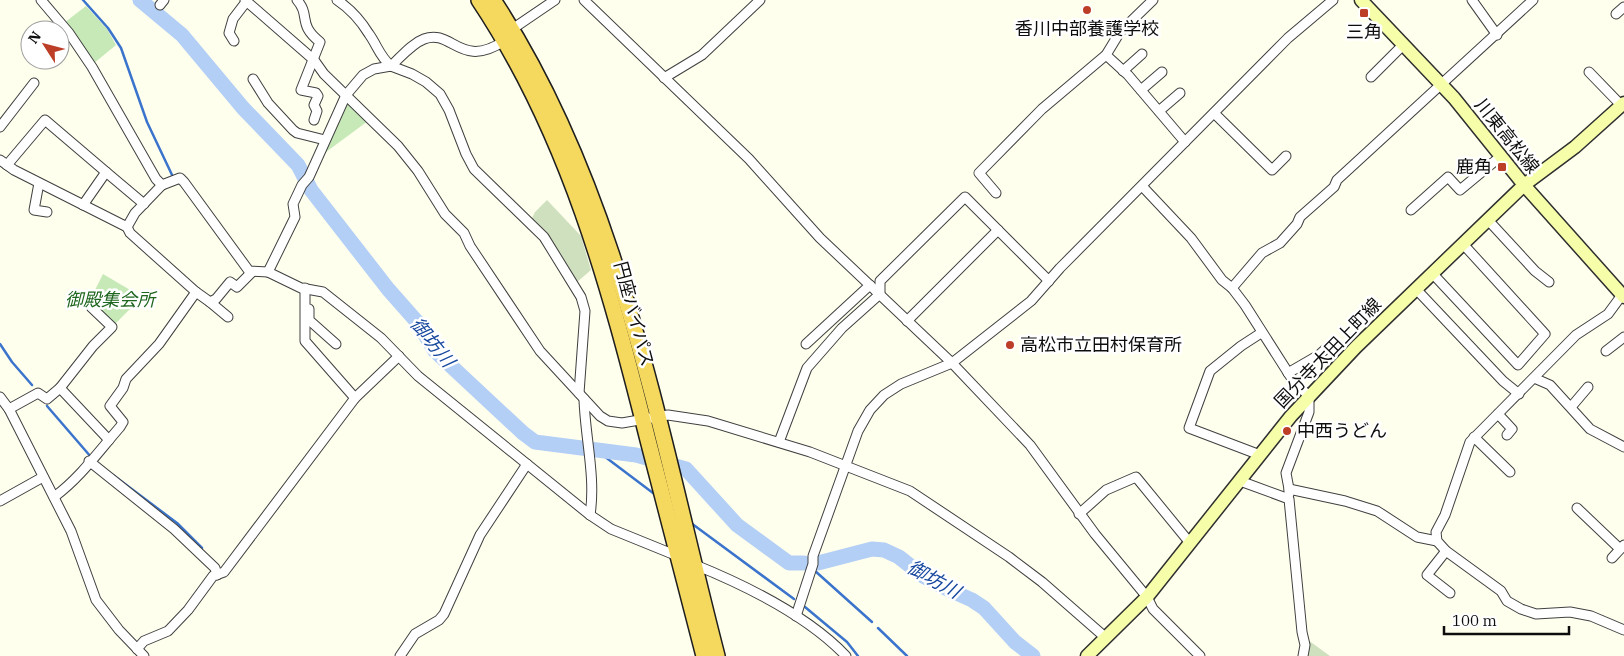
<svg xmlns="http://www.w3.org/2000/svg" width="1624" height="656" font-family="'IBM Plex Serif','Noto Sans JP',serif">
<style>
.green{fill:#c7e9b8}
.cemetery{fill:#cfe0bf}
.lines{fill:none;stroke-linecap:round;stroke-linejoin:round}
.stream{stroke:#3b74cc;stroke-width:2.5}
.river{stroke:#b3cff6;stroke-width:15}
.minor-casing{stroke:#404040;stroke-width:11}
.secondary-casing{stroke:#2f2f2f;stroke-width:15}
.trunk-casing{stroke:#1e1e1e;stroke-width:18}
.minor{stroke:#fff;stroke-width:9}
.secondary{stroke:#f6feaa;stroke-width:12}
.trunk{stroke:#f5d85e;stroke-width:15}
.poi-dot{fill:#bc3e26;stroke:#fff;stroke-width:2}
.labels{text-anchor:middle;stroke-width:5;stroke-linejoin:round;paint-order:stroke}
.poi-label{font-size:18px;fill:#0d0d0d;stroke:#fff}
.street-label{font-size:18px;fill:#0d0d0d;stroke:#fff}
.park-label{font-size:18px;font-style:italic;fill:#1e651e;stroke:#fff}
.water-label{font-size:19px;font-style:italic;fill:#17489e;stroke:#fff}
</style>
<rect width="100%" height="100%" fill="#ffe"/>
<g class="green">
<polygon points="86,6 107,29 116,45 93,64 64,23"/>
<polygon points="345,101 368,121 326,152 323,148"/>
<polygon points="103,274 142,297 112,327 87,306"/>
</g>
<g class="cemetery">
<polygon points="547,200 581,236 591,270 577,282 552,246 554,244 532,218 535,212"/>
<polygon points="1308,640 1330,656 1305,656"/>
</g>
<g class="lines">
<g class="stream">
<polyline points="83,0 108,28 121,48 147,122 173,177"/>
<polyline points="0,344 12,362 32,385"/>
<polyline points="47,406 91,457"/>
<polyline points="596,450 657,496"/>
<polyline points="113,475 177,523 202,548"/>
<polyline points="691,523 794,599"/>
<polyline points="804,563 809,567"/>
<polyline points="814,570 872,622"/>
<polyline points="805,607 847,642 858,656"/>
<polyline points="878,628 907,656"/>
</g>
<g class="river">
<polyline points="140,0 182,35 243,108 298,165 311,190 388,289 418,323 435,351 523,433 535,442 636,455 686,469 737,525 789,563 804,563"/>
<polyline points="818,563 872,549 884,550 899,557 923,576 943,587 972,600 984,608 1015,642 1033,656"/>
</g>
<defs>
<g id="minor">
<polyline points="41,0 69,33 92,67 156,179 162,185 180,178 184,182 249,271 268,272 301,288 323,292 381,338 418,376 590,515 611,529 680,557"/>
<polyline points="245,0 314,60 324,74 398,146 418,171 445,214 464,233 470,246 540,351 600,416 608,421 622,423 668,415 708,421 810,452 910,491 1009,557 1042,582 1106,638"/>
<path d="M 297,0 C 311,16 297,24 320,42 L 301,90 L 316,93 L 318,96 L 314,105 L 317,111 L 314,120"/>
<path d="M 337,0 C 349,8 361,21 369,34 C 377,45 380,57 391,66 C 401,57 411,44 424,39 C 452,28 460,70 504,41"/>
<polyline points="584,0 749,159 820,238 952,363 1030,445 1095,534 1147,597 1153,609 1200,656"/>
<polyline points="1472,0 1497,35"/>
<polyline points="160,5 164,0"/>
<polyline points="1616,14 1624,7"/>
<polyline points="508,32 555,0"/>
<polyline points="234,41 229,33 233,19 246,2"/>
<polyline points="1106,55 1128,75 1185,142"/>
<polyline points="1123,71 1142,54"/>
<polyline points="1589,72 1621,105"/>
<polyline points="1371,77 1404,44"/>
<polyline points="664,78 702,55 760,0"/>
<polyline points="253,79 268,103 293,130 297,133 325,140"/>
<polyline points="1141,90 1162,72"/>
<polyline points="1159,111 1180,93"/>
<polyline points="1214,113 1272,170 1286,156"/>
<polyline points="0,127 34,83"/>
<polyline points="0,160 14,170 127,227 135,213 162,185"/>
<polyline points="7,165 45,120 106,172 83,205"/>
<polyline points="106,172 144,204"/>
<polyline points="39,183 34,210 47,212"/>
<polyline points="1142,186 1191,238 1222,280 1232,288 1245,305 1294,382 1309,396 1309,412 1286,473 1289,489"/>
<polyline points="996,193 979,173 1042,109 1106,55 1120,32 1153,0"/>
<polyline points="1411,210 1448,177 1460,190 1501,156"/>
<polyline points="1488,220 1535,271 1549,282"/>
<polyline points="268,272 295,217 293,204 302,185 309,177 346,95 363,75 374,69 391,66 412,74 426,82 440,94 449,110 466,154 474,169 544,237 581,297 585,311 579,393"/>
<polyline points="1432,273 1518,365 1545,334 1463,244"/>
<polyline points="305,288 305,341 355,398"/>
<polyline points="1232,288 1262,253 1280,243 1297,224 1300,217 1334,187 1337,180 1533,0"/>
<polyline points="1416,289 1503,381 1519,394"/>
<polyline points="196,292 210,302 216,299 230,282 237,287 252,272"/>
<polyline points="1622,295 1608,314 1576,335 1470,442 1445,515 1436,532 1437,541 1446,551 1501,591 1507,601 1521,609 1536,614 1570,612 1591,616 1624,630"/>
<polyline points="210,302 228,317"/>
<polyline points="309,309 309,320 336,344"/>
<polyline points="907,321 998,230"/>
<polyline points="806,344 870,285"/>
<polyline points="1606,351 1624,337"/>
<polyline points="1288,373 1319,355 1332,343"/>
<polyline points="1534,378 1550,385 1590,429 1624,447"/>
<polyline points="60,388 93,346 112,327 91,307"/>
<polyline points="0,397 9,409 71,531 96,600 119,630 144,656"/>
<path d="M 584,399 C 585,437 596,477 590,515"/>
<polyline points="1571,407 1588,387"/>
<polyline points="9,409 38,393 47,399 60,388 109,440"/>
<polyline points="1498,414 1512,429 1507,435"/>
<polyline points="1474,437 1510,472"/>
<polyline points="779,442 807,368 842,328 880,294 880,281 965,197 1049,281"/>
<polyline points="1260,455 1189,428 1210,371 1241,346 1261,333"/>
<polyline points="89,461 174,529 215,568 217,575"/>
<polyline points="1240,481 1289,499 1302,632 1305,645 1303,656"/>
<polyline points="1289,494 1289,489 1345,501 1377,511 1417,537 1437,541"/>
<path d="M 54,497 C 80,478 99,451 120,427 L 123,422 L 110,406 L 123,388 L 126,379 L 159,344 L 196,292 L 130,233 L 127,227"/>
<polyline points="0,501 43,477"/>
<polyline points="1577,508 1620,549"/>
<polyline points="1079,514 1106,490 1136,477 1190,543"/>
<polyline points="1446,551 1427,575 1450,593"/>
<polyline points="1612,558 1624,545"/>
<path d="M 693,564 C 745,585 807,615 846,656"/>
<polyline points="796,616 813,564 813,556 858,431 870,410 884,395 901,384 952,363 1031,301 1060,268 1288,38 1333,0"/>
<polyline points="137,649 144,641 168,631 188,610 213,576 224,572 355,398 399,356"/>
<polyline points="400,656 415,634 439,620 444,614 480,535 527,464"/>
</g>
<g id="secondary">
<polyline points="1361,0 1454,98 1524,185 1624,297"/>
<polyline points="1087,656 1147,597 1291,416 1356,347 1524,185 1575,147 1624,103"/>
</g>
<g id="trunk">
<path d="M 479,0 C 569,135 609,285 648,440 C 666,512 685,584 704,656"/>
<path d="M 493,0 C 620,192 660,437 717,656"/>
</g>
</defs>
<use href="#minor" class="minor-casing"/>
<use href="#secondary" class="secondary-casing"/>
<use href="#trunk" class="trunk-casing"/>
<use href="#minor" class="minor"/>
<use href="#secondary" class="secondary"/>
<use href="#trunk" class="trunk"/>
</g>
<g class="poi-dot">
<circle cx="1087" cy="10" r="5"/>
<rect x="1359" y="8" width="10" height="10" rx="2.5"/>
<rect x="1497" y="162" width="10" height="10" rx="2.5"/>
<circle cx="1010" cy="345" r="5"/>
<circle cx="1287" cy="431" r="5"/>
</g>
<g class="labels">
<g class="poi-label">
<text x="1087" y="35">香川中部養護学校</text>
<text x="1364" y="38">三角</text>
<text x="1492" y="173" text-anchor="end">鹿角</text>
<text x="1020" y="351" text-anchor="start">高松市立田村保育所</text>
<text x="1297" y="437" text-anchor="start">中西うどん</text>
</g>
<g class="street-label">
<text transform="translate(1507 136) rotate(51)" y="6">川東高松線</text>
<text transform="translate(634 314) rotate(75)" y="6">円座バイパス</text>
<text transform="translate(1328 353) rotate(-46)" y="6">国分寺太田上町線</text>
</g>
<g class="park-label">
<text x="110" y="306">御殿集会所</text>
</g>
<g class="water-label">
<text transform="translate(433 342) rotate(51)" y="7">御坊川</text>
<text transform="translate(934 579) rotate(29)" y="7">御坊川</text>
</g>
</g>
<g transform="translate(45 45) rotate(306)"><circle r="24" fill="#ffffff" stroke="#9e9e9e"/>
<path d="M0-4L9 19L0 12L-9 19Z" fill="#bc3e26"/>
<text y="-8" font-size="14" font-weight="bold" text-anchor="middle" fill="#0d0d0d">N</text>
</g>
<path d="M1444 626v8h125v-8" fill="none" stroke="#0d0d0d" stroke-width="2.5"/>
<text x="1452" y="626" font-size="15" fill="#0d0d0d" stroke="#ffffff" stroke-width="4" paint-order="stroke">100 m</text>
</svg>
